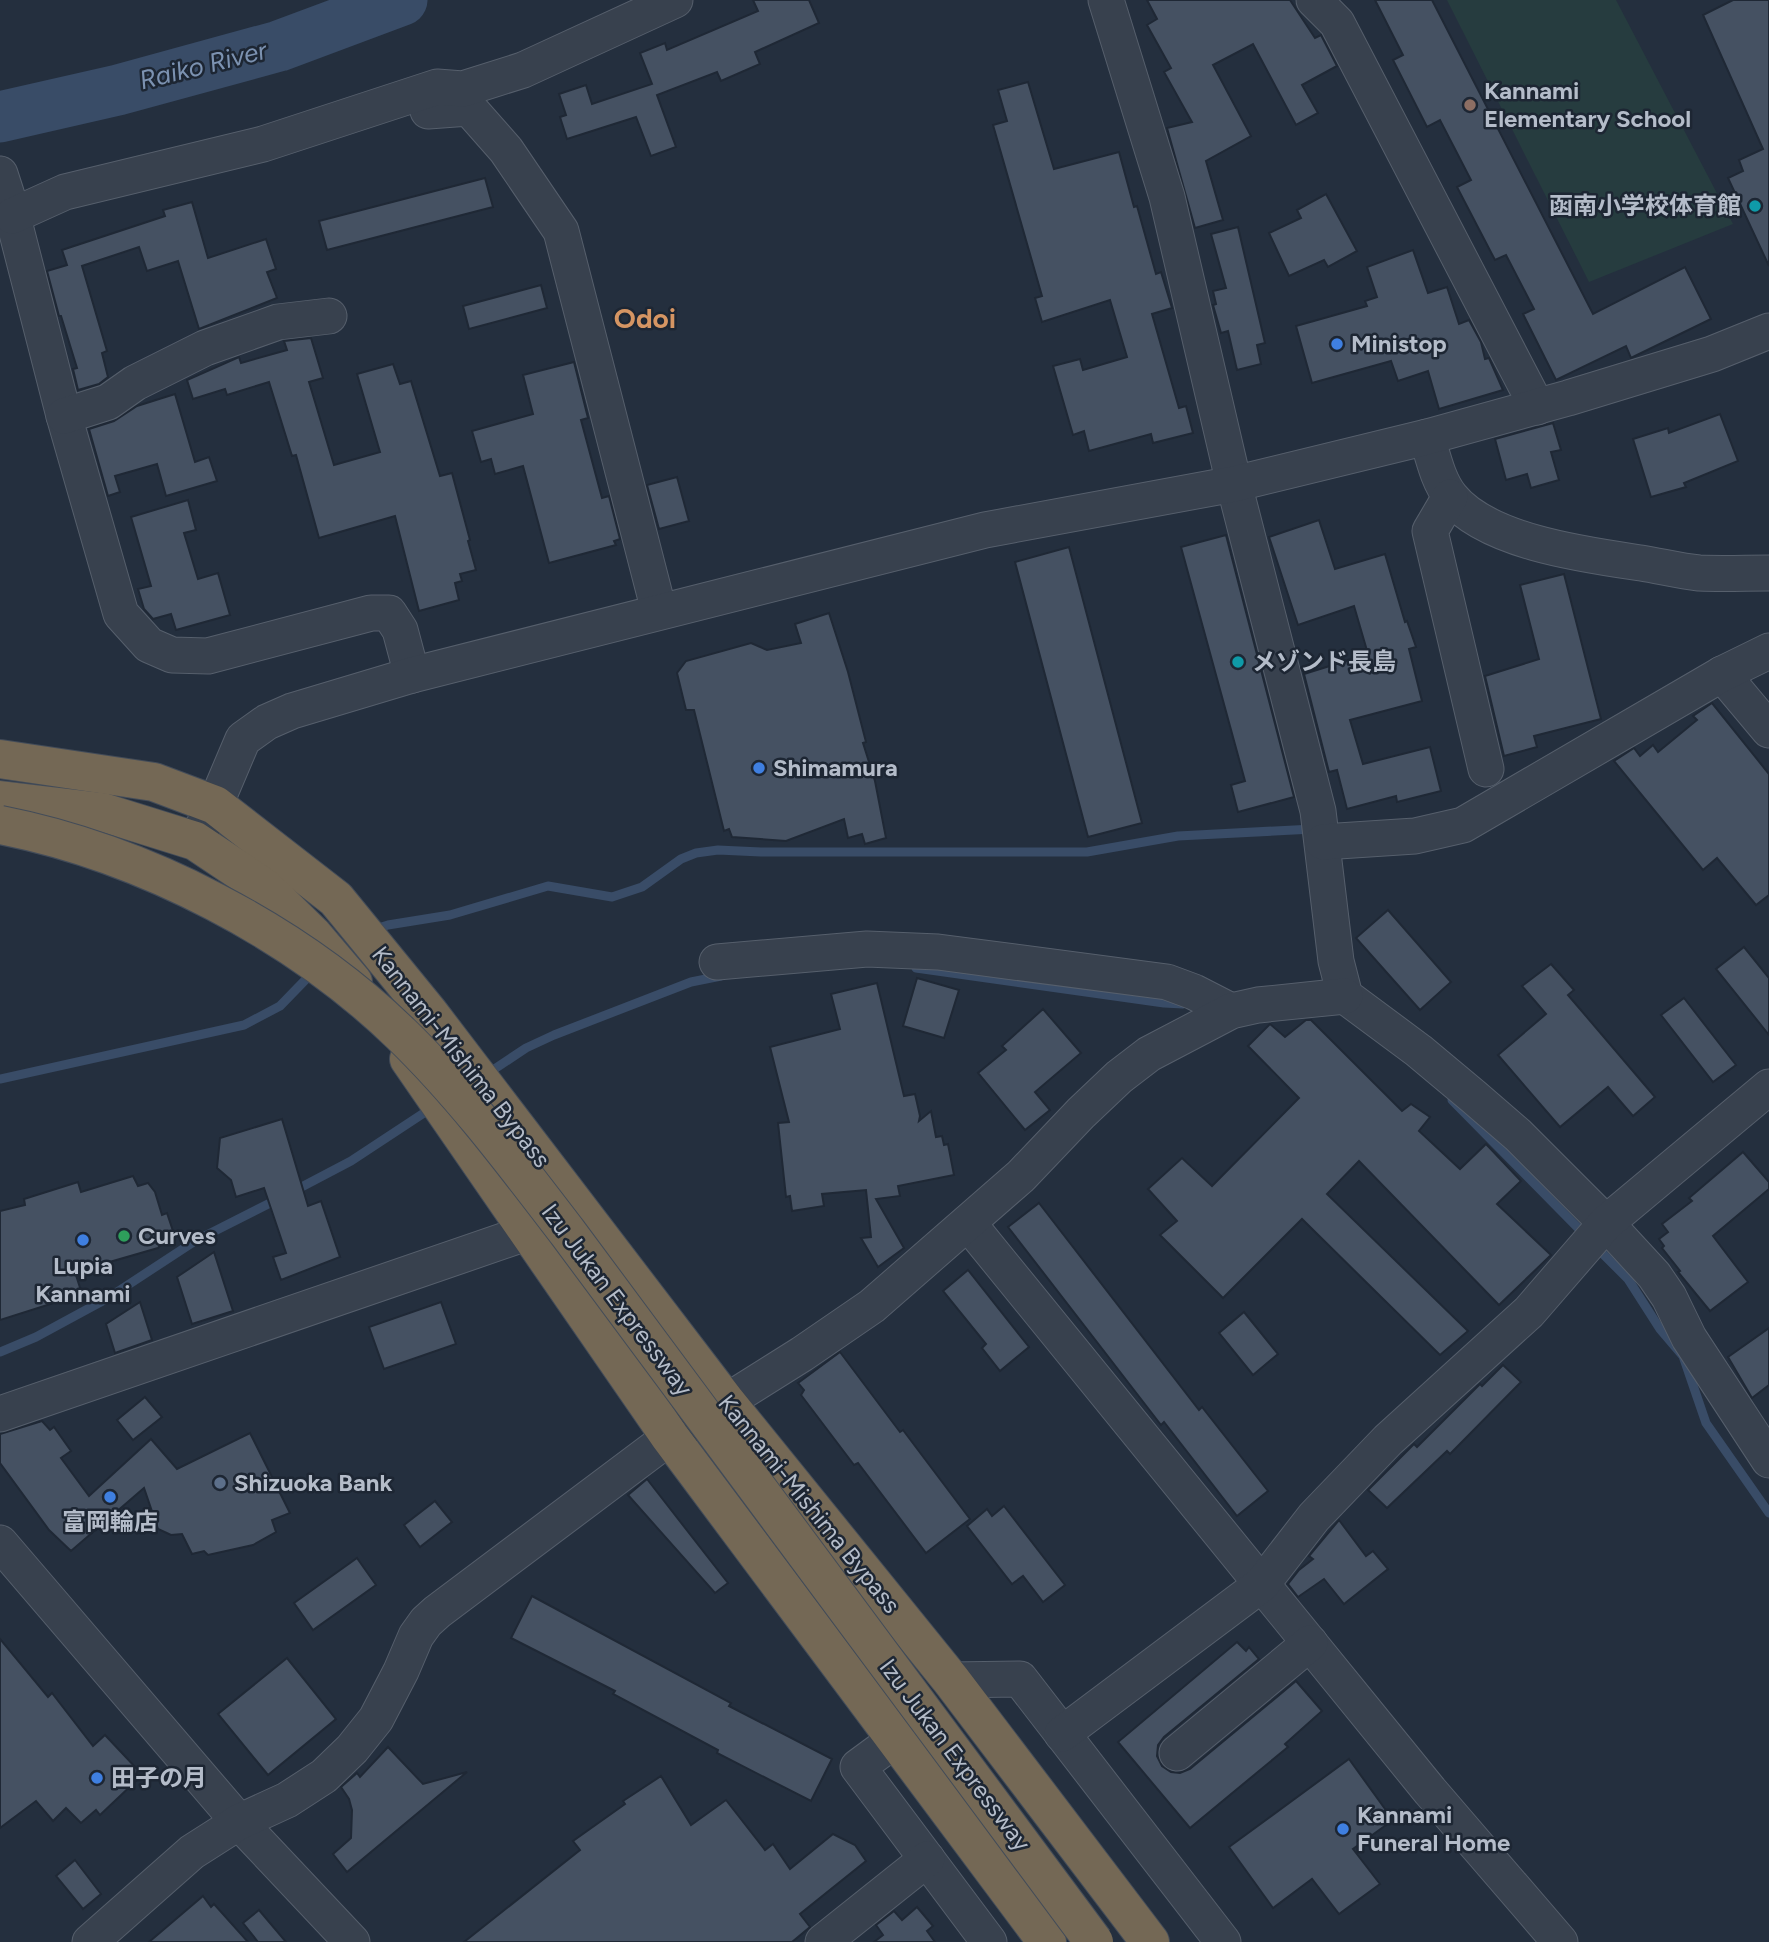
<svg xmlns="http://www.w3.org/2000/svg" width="1769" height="1942" font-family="Figtree,'Noto Sans JP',sans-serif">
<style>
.green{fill:#263c3f}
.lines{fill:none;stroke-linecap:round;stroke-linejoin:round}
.stream{stroke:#394c67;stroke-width:9}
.river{stroke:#394c67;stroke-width:51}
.building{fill:#455162;stroke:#1f2835;stroke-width:2}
.minor-casing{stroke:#565f6c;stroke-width:37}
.highway-casing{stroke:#434c59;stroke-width:40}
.minor{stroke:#38414e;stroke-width:35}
.highway{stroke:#746855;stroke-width:38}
.highway-bridge-casing{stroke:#434c59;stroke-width:40;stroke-linecap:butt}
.highway-bridge{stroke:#746855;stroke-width:38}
.education-dot{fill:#8d6e63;stroke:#1d2633;stroke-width:2.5}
.culture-dot{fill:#0f9aa8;stroke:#1d2633;stroke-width:2.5}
.shop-dot{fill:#3f7fe0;stroke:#1d2633;stroke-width:2.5}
.leisure-dot{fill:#2e9e5b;stroke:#1d2633;stroke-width:2.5}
.service-dot{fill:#5c6f8a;stroke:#1d2633;stroke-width:2.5}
.labels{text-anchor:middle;stroke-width:5;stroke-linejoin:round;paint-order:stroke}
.poi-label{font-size:24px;font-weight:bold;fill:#b4bcc9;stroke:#1d2633;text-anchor:start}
.street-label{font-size:24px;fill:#b4bcc9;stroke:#1d2633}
.water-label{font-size:26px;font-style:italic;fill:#7c92b1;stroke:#1d2633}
.quarter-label{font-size:28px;font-weight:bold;fill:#d59563;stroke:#1d2633}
</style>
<rect width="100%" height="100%" fill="#242f3e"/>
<polygon class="green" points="1447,0 1616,0 1733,224 1589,282"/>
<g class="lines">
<g class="stream">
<polyline points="372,930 388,925 450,915 548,886 612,897 642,887 681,859 696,853 718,850 761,852 1087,852 1178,836 1313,829"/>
<polyline points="916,968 1164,1003 1183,1004"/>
<polyline points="487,1074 526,1048 554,1035 691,982 721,976"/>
<polyline points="0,1079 244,1025 280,1006 313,972"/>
<polyline points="1452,1100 1587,1237"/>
<polyline points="292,1192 351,1161 433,1107"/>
<polyline points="1596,1247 1628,1279 1660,1329 1683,1356 1706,1423 1769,1513"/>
<polyline points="0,1352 36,1337 108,1298 195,1241 280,1198"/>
</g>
<polyline class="river" points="0,117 118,90 279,46 402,0"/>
</g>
<g class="building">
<polygon points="753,0 809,0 819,23 755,52 760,64 721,81 717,72 657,95 676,147 651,156 636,117 567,139 560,117 566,115 559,94 586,85 592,104 652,84 640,53 665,43 667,50 758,11"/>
<polygon points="1147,0 1290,0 1315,38 1321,35 1337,66 1302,85 1318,113 1296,125 1253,44 1213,65 1251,136 1206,161 1223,220 1195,228 1167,128 1192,122 1164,72 1171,68 1147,25 1157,19"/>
<polygon points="1375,0 1432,0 1593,314 1685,267 1711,319 1635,356 1631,358 1626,346 1556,380 1523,314 1534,309 1506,255 1495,260 1457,187 1471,180 1440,120 1427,127 1393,60 1403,55"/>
<polygon points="1733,0 1769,0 1769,266 1728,178 1743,171 1739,160 1763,149 1703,15"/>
<polygon points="1028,82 1054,169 1119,152 1134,207 1137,206 1156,274 1161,272 1172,308 1152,314 1179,408 1186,406 1193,433 1153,443 1151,434 1089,451 1084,431 1073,435 1053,366 1080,359 1083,370 1127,357 1110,300 1042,322 1035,298 1042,296 993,125 1007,121 998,90"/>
<polygon points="485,178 493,207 327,250 319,221"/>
<polygon points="1326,194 1357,251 1328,267 1324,260 1289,276 1269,233 1301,218 1297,210"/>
<polygon points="192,202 208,258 266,239 276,269 267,272 277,298 199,329 178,261 147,271 139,247 82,266 107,351 102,353 108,377 99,384 78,390 73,369 77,368 61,316 59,316 47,271 67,265 62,250 165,216 163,210"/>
<polygon points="1238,227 1265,343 1257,345 1261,364 1237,370 1228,331 1221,333 1213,305 1216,304 1213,291 1226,288 1211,234"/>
<polygon points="1413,250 1428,293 1447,287 1459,324 1469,320 1481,342 1485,359 1489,358 1503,390 1439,409 1428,371 1398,381 1391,361 1312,383 1296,326 1367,306 1365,301 1377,297 1367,267"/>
<polygon points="541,285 547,308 469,329 463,306"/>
<polygon points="311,338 323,378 309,382 334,465 380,452 357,374 393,364 400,384 411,381 440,476 452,473 470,540 468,541 476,570 460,574 462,581 455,583 459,600 419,611 395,516 319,538 296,455 292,456 269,382 227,395 225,389 193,399 187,380 239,357 241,363 287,350 284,341"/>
<polygon points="574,362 588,418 581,420 602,498 609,496 620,539 614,541 616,545 549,563 523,466 495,474 491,459 481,462 472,431 533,414 523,375"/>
<polygon points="175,394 195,462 209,457 217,481 166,496 157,464 115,476 120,492 108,496 89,429 114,421 137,406"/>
<polygon points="1720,414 1738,461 1684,483 1686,487 1651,497 1633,439 1668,428 1669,433"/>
<polygon points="1553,423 1561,450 1551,452 1559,480 1531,488 1527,474 1506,480 1495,439"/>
<polygon points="677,477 689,521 659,529 647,485"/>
<polygon points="188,500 196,530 184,533 198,579 218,573 230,615 176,630 171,614 153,619 144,609 138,589 151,586 131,517"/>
<polygon points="1319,520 1335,569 1385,554 1405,622 1407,621 1416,647 1409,649 1422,701 1350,720 1363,764 1430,747 1441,791 1397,802 1396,796 1347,809 1337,770 1329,772 1304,674 1368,654 1354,606 1298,625 1269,537"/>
<polygon points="1226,535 1294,797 1238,812 1231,785 1245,781 1181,547"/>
<polygon points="1069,547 1142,823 1088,837 1015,562"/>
<polygon points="1564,574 1601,719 1534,736 1537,747 1504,756 1485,676 1539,659 1520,585"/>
<polygon points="829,613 848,672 866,742 863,743 875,781 886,838 865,844 862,834 848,838 844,819 786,841 732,837 729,829 724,831 694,710 686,710 677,673 686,661 751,643 767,650 801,643 795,624"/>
<polygon points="1712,703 1769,774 1769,895 1756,905 1717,858 1703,870 1614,761 1634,748 1640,756 1653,745 1658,752 1697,720 1693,716"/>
<polygon points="1388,910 1451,982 1420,1010 1356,938"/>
<polygon points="1744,947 1769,978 1769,1035 1716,969"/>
<polygon points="1551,964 1574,990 1568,995 1655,1097 1633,1116 1608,1087 1560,1127 1498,1055 1546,1014 1522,986"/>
<polygon points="917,978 959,990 944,1038 903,1026"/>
<polygon points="877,983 904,1096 915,1094 920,1116 919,1121 931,1111 936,1137 942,1136 944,1145 948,1144 954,1175 898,1186 900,1196 876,1199 904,1248 878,1267 861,1238 871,1237 866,1190 822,1194 824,1206 792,1211 790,1196 786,1197 778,1123 789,1122 770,1047 840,1029 831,994"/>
<polygon points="1684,998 1736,1065 1713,1082 1661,1015"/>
<polygon points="1043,1009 1081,1053 1035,1092 1050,1110 1025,1130 978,1073 1006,1050 1002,1046"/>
<polygon points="1306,1020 1311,1020 1402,1111 1411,1104 1430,1117 1419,1131 1460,1169 1486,1144 1521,1181 1497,1204 1551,1255 1499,1305 1359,1161 1327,1194 1468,1331 1440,1355 1302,1219 1223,1298 1160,1235 1177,1221 1148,1189 1182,1158 1212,1186 1299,1098 1248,1046 1270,1024 1285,1037"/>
<polygon points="282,1119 308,1206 321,1201 340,1257 281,1280 273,1257 286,1253 264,1188 236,1197 231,1180 217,1168 220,1138"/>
<polygon points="1743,1152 1769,1182 1769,1189 1713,1236 1748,1282 1710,1311 1678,1272 1680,1271 1662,1248 1664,1246 1659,1239 1668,1232 1662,1224 1692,1201 1689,1198"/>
<polygon points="133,1176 138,1186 148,1183 155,1192 162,1215 167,1213 173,1231 158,1248 75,1272 82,1294 0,1320 0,1211 25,1205 24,1199 78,1182 81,1192"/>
<polygon points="1039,1203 1199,1410 1202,1407 1268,1491 1237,1516 1164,1422 1161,1425 1008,1227"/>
<polygon points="214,1252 233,1311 192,1324 177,1277"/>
<polygon points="968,1270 1029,1347 1000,1371 982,1348 986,1344 943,1291"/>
<polygon points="140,1302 152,1340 115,1353 106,1324"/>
<polygon points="441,1302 456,1344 384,1369 369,1327"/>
<polygon points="1244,1312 1278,1354 1253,1375 1219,1333"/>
<polygon points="1769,1328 1769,1385 1752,1398 1728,1357"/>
<polygon points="840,1352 900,1432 903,1430 970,1519 926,1553 858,1463 854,1465 801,1395 804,1390 798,1383"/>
<polygon points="1503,1365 1521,1382 1450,1454 1447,1451 1387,1508 1368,1490 1414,1444 1417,1447 1480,1384 1482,1386"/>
<polygon points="145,1397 162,1417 133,1440 117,1420"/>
<polygon points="42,1421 50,1430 54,1427 71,1451 61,1458 89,1496 151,1439 177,1469 250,1433 290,1513 272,1520 276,1532 253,1545 208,1555 204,1551 192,1554 182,1534 171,1535 158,1529 144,1488 71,1551 49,1530 0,1463 0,1434"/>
<polygon points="647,1479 728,1583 715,1593 628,1495"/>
<polygon points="435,1501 452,1522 420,1547 404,1525"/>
<polygon points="1004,1506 1065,1585 1043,1602 1023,1576 1012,1584 967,1526 987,1509 992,1516"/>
<polygon points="1339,1520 1366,1556 1373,1551 1388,1569 1344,1604 1324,1579 1298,1597 1288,1584 1299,1570 1313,1559 1309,1556"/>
<polygon points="357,1558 376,1585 313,1630 294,1603"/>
<polygon points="532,1596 731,1703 729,1706 832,1759 811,1801 717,1753 718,1750 613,1694 615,1691 511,1638"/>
<polygon points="0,1639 48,1697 52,1693 93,1746 105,1735 138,1770 135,1776 137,1780 100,1815 96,1810 81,1823 66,1808 53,1821 36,1801 0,1828"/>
<polygon points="1237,1642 1246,1651 1249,1647 1259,1659 1164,1737 1158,1745 1157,1756 1162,1766 1171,1772 1180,1773 1190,1769 1296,1681 1322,1711 1285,1744 1288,1747 1190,1828 1118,1742"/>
<polygon points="287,1658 336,1719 268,1775 218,1714"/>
<polygon points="388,1747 423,1784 467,1772 347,1872 333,1854 351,1838 352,1810 349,1799 341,1787 357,1773 360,1777"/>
<polygon points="1349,1759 1393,1820 1353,1849 1380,1884 1339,1914 1312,1879 1273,1908 1229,1847"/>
<polygon points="661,1776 691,1825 726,1800 765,1850 773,1844 790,1869 833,1834 855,1845 866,1861 800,1914 810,1927 792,1942 464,1942 580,1850 573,1841 625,1804 623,1801"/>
<polygon points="75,1860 101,1894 83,1909 56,1876"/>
<polygon points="203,1896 211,1907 214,1904 248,1942 149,1942"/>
<polygon points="917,1907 933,1926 927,1931 935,1942 874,1942 883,1935 876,1925 894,1911 902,1920"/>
<polygon points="259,1910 286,1942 258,1942 243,1923"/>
</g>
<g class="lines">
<defs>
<g id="minor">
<polyline points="1106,0 1167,197 1234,484 1318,811 1336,961 1345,996 1419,1051 1474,1097 1518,1135 1606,1223 1654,1275 1669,1297 1689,1338 1769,1460"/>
<polyline points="1314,0 1337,23 1537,407"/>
<polyline points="428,111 469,108 506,150 561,231 659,611"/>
<polyline points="0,174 9,202 64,416 121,614 149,645 172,655 208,656 371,613 389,613 400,630 412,675"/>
<polyline points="12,216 65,192 263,144 437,87 463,89 523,70 675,0"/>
<polyline points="64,416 108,402 135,383 205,348 278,322 329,316"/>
<path d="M 1427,437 C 1433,457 1438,481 1451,497 C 1487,542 1586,555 1641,563 C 1660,566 1680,571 1699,573 C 1722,574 1746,573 1769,573"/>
<polyline points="1450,497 1430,531 1486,769"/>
<polyline points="1722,674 1769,730"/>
<polyline points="195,841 215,805 243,739 267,722 292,711 412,675 985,530 1234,484 1427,437 1568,398 1712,354 1769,331"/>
<polyline points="1323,842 1415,836 1463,825 1722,674 1769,651"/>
<polyline points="717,962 867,949 938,952 1167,982 1194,992 1231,1011"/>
<polyline points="968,1223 1430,1791 1560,1942"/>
<polyline points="0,1414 529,1232"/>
<polyline points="0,1543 239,1822 352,1942"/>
<polyline points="951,1680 1020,1679 1223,1942"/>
<polyline points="1062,1734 1262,1584 1314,1517 1388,1440 1529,1312 1606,1223 1769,1087"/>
<polyline points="896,1739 858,1767 989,1942"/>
<polyline points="1177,1753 1310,1643"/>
<polyline points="90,1942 192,1852 239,1822 287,1800 324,1776 352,1749 376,1719 401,1671 416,1636 426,1622 437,1612 670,1437 802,1354 872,1306 1021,1176 1081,1113 1119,1077 1149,1054 1231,1011 1258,1005 1345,996"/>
<polyline points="823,1942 927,1859"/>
</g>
<g id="highway">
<polyline points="0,759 154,782 215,805 336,899 429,1013 726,1402 951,1680 1150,1942"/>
<polyline points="0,800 102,812 195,841 265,888 313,935 353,982"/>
<polyline points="409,1059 670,1437 1047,1942"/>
</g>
</defs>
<use href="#minor" class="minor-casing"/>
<use href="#highway" class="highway-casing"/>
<use href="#minor" class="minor"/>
<use href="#highway" class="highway"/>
<defs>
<path id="highway-bridge" d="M 0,825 C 143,853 296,932 401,1034 C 463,1094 515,1164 568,1233 L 1094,1942"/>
</defs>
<use href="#highway-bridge" class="highway-bridge-casing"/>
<use href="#highway-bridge" class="highway-bridge"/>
</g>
<circle class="education-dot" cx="1470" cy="105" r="7"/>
<g class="culture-dot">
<circle cx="1755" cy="206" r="7"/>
<circle cx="1238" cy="662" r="7"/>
</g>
<g class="shop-dot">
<circle cx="1337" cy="344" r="7"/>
<circle cx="759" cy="768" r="7"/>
<circle cx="83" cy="1240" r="7"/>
<circle cx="110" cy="1497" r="7"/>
<circle cx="97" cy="1778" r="7"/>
<circle cx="1343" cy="1829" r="7"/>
</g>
<circle class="leisure-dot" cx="124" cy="1236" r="7"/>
<circle class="service-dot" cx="220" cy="1483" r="7"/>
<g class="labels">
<g class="poi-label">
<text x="1484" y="99">Kannami<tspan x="1484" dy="28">Elementary School</tspan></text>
<text x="1741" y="214" text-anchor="end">函南小学校体育館</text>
<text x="1351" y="352">Ministop</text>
<text x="1252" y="670">メゾンド長島</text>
<text x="773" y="776">Shimamura</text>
<text x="138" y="1244">Curves</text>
<text x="83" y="1274" text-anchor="middle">Lupia<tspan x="83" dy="28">Kannami</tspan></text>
<text x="234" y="1491">Shizuoka Bank</text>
<text x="110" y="1530" text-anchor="middle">富岡輪店</text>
<text x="111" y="1786">田子の月</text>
<text x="1357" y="1823">Kannami<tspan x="1357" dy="28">Funeral Home</tspan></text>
</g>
<g class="street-label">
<text transform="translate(461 1057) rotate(52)" y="8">Kannami-Mishima Bypass</text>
<text transform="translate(617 1300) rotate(53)" y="8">Izu Jukan Expressway</text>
<text transform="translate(809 1504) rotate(51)" y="8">Kannami-Mishima Bypass</text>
<text transform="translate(955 1755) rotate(53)" y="8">Izu Jukan Expressway</text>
</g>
<g class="water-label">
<text transform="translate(203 65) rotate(-14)" y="9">Raiko River</text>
</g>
<g class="quarter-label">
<text x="645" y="328">Odoi</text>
</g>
</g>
</svg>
